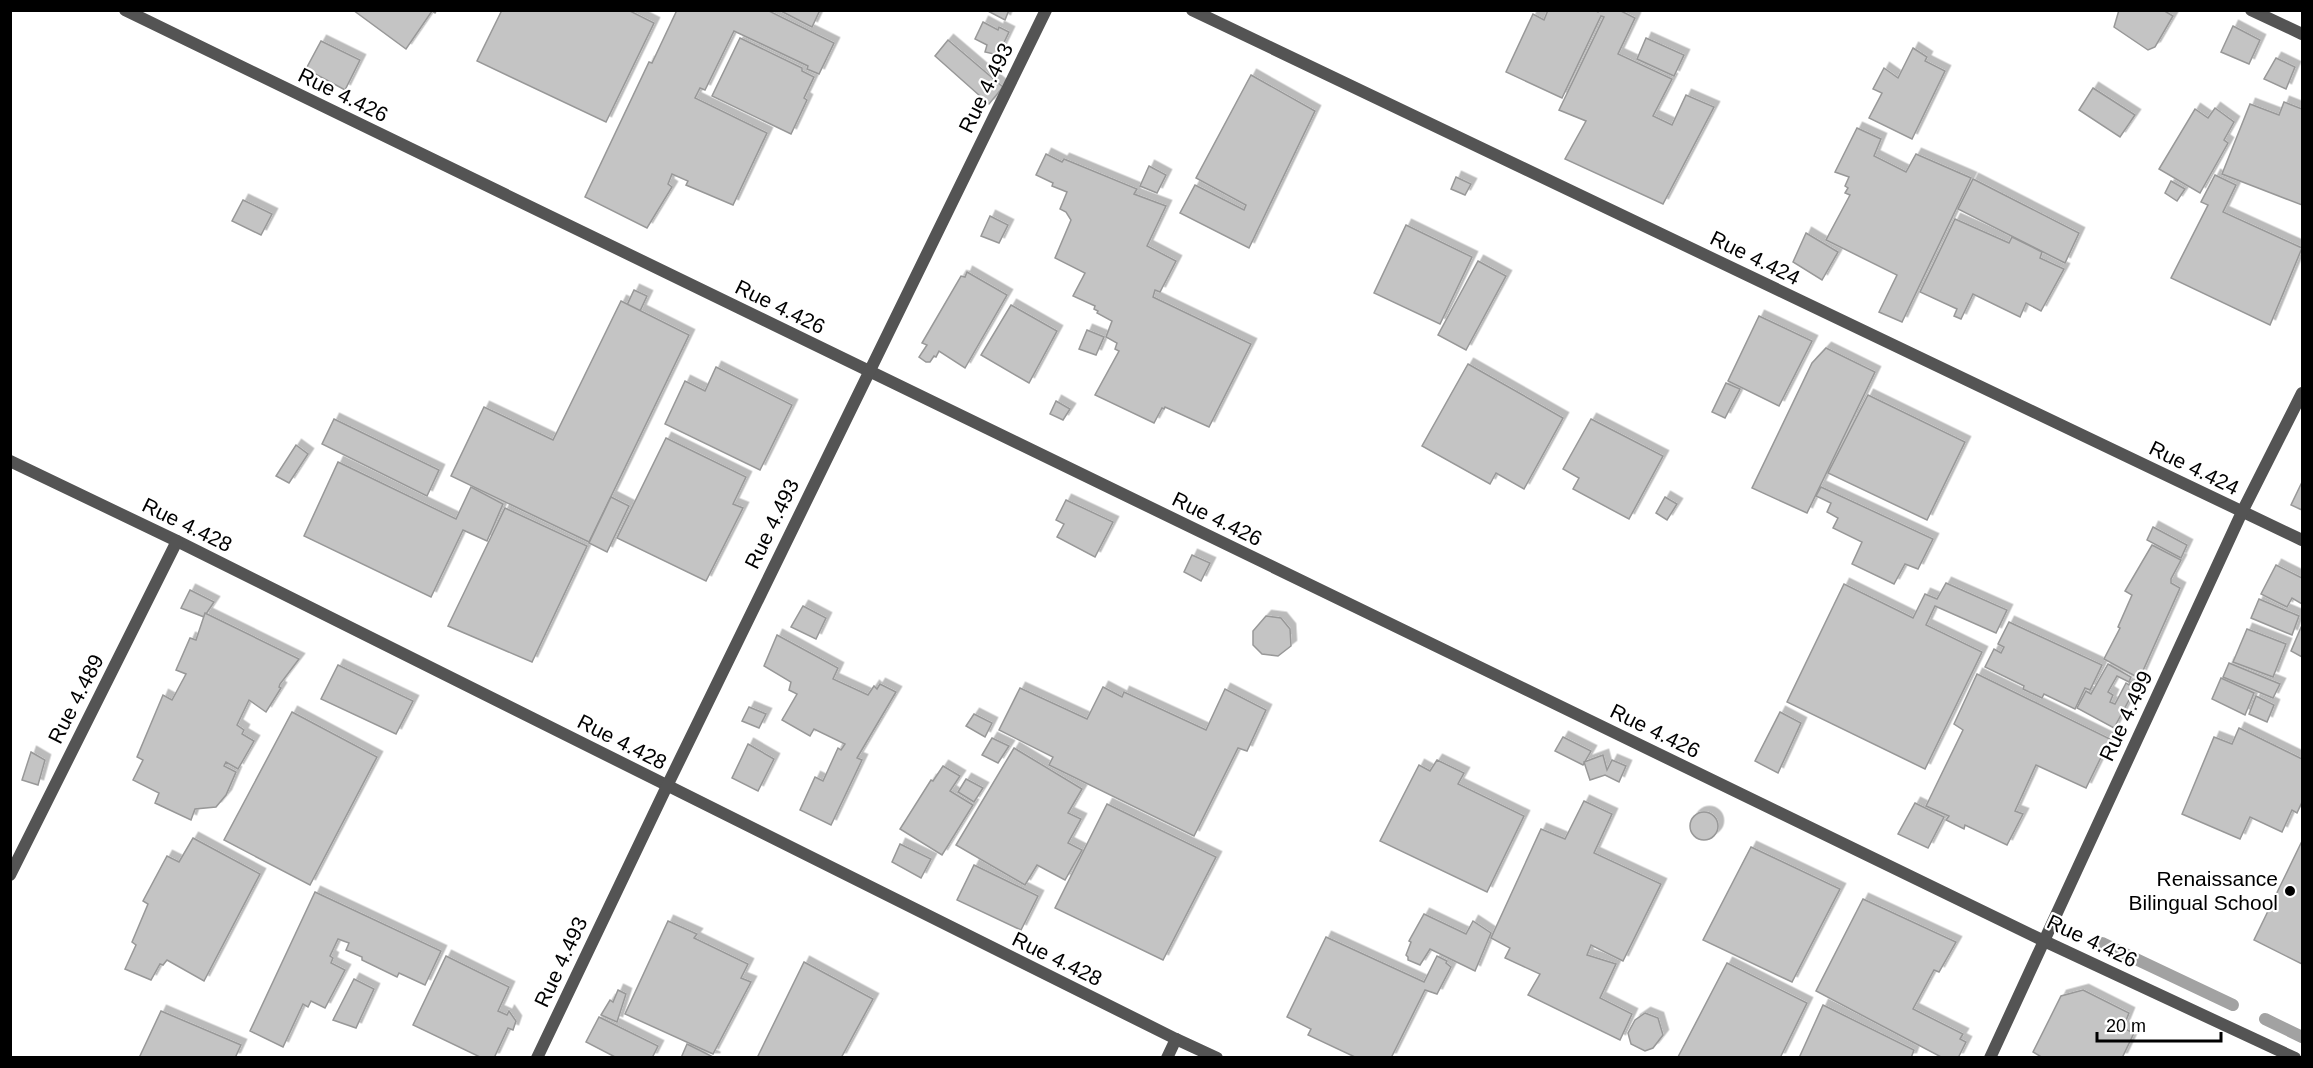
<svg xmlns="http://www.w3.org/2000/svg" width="2313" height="1068" font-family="Arial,sans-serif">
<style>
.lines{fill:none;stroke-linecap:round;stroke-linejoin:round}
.stream{stroke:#a2a2a2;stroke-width:12}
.building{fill:#c4c4c4;stroke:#989898;stroke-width:1.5;filter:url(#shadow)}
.minor{stroke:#545454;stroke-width:12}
.poi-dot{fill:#000;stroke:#fff;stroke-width:2}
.labels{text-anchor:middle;stroke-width:4.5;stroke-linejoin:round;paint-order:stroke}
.street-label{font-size:21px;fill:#000;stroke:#fff}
.poi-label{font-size:21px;fill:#000;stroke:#fff;text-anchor:end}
</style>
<defs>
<filter id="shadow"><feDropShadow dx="5.5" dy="-5.5" stdDeviation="0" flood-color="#0004"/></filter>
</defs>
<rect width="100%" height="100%" fill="#fff"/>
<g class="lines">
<g class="stream">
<polyline points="2102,943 2233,1005"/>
<polyline points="2265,1019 2302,1037"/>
</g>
</g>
<g class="building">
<polygon points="353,10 437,10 435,13 432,11 406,49"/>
<polygon points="502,10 628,10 654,23 606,122 477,61"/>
<polygon points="677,10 767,10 834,43 819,74 807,69 808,66 734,31 705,90 700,88 695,98 767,133 733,205 686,185 688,181 672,174 668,184 672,187 647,228 585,197 649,62 652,63"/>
<polygon points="779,10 820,10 812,27"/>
<polygon points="986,10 1009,10 1005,20"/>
<polygon points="1548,10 1594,10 1598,12 1599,10 1619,10 1635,18 1618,54 1672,79 1653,116 1672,125 1686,95 1714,107 1663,204 1565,159 1586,121 1559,110 1604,17 1601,16 1562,98 1506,72 1533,14 1544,20"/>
<polygon points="2119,10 2163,10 2173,16 2155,47 2148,50 2114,27"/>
<polygon points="983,22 998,30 999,27 1009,32 998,55 985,52 987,45 975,39"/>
<polygon points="2233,26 2260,40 2249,64 2221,52"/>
<polygon points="740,38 802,68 802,71 814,77 804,98 807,100 791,134 712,96"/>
<polygon points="1646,38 1684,55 1674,76 1637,59"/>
<polygon points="948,40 1003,87 989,104 935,56"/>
<polygon points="321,41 360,60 345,90 306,69"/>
<polygon points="1913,48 1927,57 1925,61 1945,71 1912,139 1869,118 1882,93 1873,89 1884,68 1898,78"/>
<polygon points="2276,58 2295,67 2286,89 2264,79"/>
<polygon points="1251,75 1315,111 1249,248 1180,213 1195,185 1244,210 1246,205 1196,178"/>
<polygon points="2093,88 2135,115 2120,137 2079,110"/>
<polygon points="2284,102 2302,109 2302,205 2222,174 2250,104 2279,115"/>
<polygon points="2215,108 2234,122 2224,140 2228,143 2200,193 2159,169 2195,109 2208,118"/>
<polygon points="1857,128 1881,139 1874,156 1906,172 1916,154 1971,178 1902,322 1879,312 1897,275 1826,240 1850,195 1845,193 1848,188 1845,186 1849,177 1835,172"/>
<polygon points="1046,154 1062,162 1064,159 1137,189 1134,194 1166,206 1147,246 1176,261 1160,292 1155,290 1153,297 1251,344 1209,427 1165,407 1164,409 1162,408 1154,423 1095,395 1119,351 1115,349 1117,343 1106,337 1112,321 1097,313 1098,311 1094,309 1095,306 1073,296 1085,273 1055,258 1071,220 1066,212 1060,209 1067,192 1052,186 1053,183 1036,175"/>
<polygon points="1149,166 1166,175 1157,193 1140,186"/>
<polygon points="2215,175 2236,185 2223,212 2302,248 2270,325 2171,278 2208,205 2201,202"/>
<polygon points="1456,177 1471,184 1465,195 1451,189"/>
<polygon points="1973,179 2079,233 2065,263 1958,209"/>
<polygon points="2171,181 2185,189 2177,201 2165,193"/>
<polygon points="243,200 272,214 261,235 232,221"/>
<polygon points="990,216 1008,225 999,243 981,236"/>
<polygon points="1955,219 2009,243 2012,237 2042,252 2040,258 2064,269 2041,311 2026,303 2020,317 1973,294 1961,319 1954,316 1957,309 1920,292"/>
<polygon points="1406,225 1472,257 1440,324 1374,293"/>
<polygon points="1806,233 1838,252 1822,280 1793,262"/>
<polygon points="1478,261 1506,276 1466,350 1438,335"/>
<polygon points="967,272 1007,295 965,368 939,351 936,357 934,356 930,362 926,362 919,357 927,345 922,343 961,276 965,277"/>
<polygon points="634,290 647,296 640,311 627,305"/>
<polygon points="621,301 689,335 589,542 451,476 484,407 553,440"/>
<polygon points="1011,305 1057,331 1029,383 981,355"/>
<polygon points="1759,316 1812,341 1779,406 1728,381"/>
<polygon points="1087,330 1104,337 1096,355 1079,349"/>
<polygon points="1826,348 1875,372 1807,513 1752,488 1812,363"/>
<polygon points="1468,364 1563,418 1524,489 1496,473 1490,484 1422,446"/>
<polygon points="716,367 792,405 760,470 665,424 685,381 705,391"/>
<polygon points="1726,383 1740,389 1725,418 1712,412"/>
<polygon points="1868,395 1965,442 1927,520 1828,473"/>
<polygon points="1056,401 1070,409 1063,420 1050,414"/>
<polygon points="334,419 439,470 427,496 322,444"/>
<polygon points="1591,419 1663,456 1629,519 1573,489 1579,478 1563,469"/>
<polygon points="666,438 746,477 733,504 743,508 706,581 617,538"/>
<polygon points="296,445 308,454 289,483 276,476"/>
<polygon points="338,462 456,519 471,487 503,504 487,541 463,530 431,597 304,536"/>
<polygon points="2302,482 2302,510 2291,505"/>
<polygon points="1821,487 1933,539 1918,569 1905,564 1894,584 1852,564 1862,542 1833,528 1838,518 1827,512 1831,503 1816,496"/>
<polygon points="611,497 629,506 607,552 589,543"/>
<polygon points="1665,497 1677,504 1667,520 1656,513"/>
<polygon points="1066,500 1113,522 1095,557 1057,537 1064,524 1056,520"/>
<polygon points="505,508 587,546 532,662 448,626"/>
<polygon points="2153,527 2187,545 2181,558 2147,540"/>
<polygon points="2152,545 2181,560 2171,579 2171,583 2180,588 2141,675 2137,672 2135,676 2104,659 2120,628 2118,627 2132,595 2125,591"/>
<polygon points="1192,555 1210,563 1201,581 1184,572"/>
<polygon points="2276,565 2302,578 2302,604 2292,598 2287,607 2261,594"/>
<polygon points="1946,583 2007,610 1996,633 1935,606 1926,625 1982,652 1925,769 1787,702 1844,584 1913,618 1925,594 1937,599"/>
<polygon points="190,590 214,602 204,617 181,608"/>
<polygon points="2259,599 2299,616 2292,635 2251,618"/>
<polygon points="803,606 826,618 816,639 791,627"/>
<polygon points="205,613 299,659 280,684 279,687 281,688 266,712 249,700 237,725 244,730 242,734 254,741 238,769 226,762 224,766 236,772 226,795 216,807 195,809 191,820 155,803 159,793 133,780 143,760 137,757 163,695 172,700 186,674 176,670 190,638 196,640"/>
<polygon points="1266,616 1281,618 1290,629 1291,646 1278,656 1262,654 1253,645 1253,631"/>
<polygon points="2009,622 2102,665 2090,690 2085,688 2075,709 2044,694 2042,698 2023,689 2024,686 1985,667 1994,649 2001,653 2004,647 1998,644"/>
<polygon points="2302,625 2302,657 2291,651"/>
<polygon points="2247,629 2286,644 2273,677 2233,662"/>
<polygon points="777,635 838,668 833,679 868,695 874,686 877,689 880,684 896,692 857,758 862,760 831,825 800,810 815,777 823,781 838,748 841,750 845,744 814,729 810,736 782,720 797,694 789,690 791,682 764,666"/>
<polygon points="2229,663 2280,684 2273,698 2223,677"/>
<polygon points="2108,664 2131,677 2129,682 2117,676 2108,692 2113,695 2110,702 2115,704 2126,683 2129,685 2131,682 2137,685 2114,728 2077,708 2086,691 2091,694"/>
<polygon points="338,665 413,701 396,734 321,699"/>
<polygon points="1977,674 2110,739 2086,788 2036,765 2015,811 2023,814 2007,845 1965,825 1964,829 1946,820 1949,816 1926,806 1963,730 1954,724"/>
<polygon points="2221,678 2254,693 2245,715 2212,699"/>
<polygon points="1103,687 1122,697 1124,692 1206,730 1225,689 1266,710 1247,751 1238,748 1194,836 1049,765 1053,757 999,730 1020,688 1087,719"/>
<polygon points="2256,696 2274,705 2267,722 2249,714"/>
<polygon points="749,707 766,714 759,728 742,721"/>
<polygon points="292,712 377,757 310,885 224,840"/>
<polygon points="1780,712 1801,723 1778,773 1755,761"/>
<polygon points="974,714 992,723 985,737 966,726"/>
<polygon points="2239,728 2302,759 2302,802 2297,813 2292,810 2282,832 2250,817 2240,839 2182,814 2214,737 2232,744"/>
<polygon points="1563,737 1591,751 1583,765 1555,751"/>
<polygon points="992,738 1009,746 998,763 982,755"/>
<polygon points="748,744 774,759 758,791 732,778"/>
<polygon points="1014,748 1082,789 1068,813 1081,819 1068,843 1082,850 1065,880 1037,865 1025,885 956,845"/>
<polygon points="31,752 45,760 38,785 22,780"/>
<polygon points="1603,755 1607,770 1612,760 1626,766 1619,782 1605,775 1590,780 1584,762"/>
<polygon points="1437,760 1464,773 1458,784 1524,816 1487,892 1380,841 1419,765 1430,771"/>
<polygon points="943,766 960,776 950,791 973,805 942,855 900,829 931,780 933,781"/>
<polygon points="966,779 983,788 974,802 958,792"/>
<polygon points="1584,801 1612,814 1594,853 1661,884 1623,961 1591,945 1587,955 1616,964 1600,998 1632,1014 1620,1040 1528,995 1540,974 1505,958 1510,948 1491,938 1541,829 1565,839"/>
<polygon points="1915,803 1944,817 1928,848 1898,834"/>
<polygon points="1107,804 1216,857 1163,960 1055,908"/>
<circle cx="1704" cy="826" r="14"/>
<polygon points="193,838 260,874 204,981 167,960 163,965 160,964 151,980 125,969 136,945 132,942 148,904 143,901 167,856 179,862"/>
<polygon points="2302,841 2302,964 2254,940"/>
<polygon points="900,844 931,859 921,878 892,862"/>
<polygon points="1751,847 1840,889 1792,982 1703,940"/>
<polygon points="974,865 1038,896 1021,930 957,900"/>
<polygon points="315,892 441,951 425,985 399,973 397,977 362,960 362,957 346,950 349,943 338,939 330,956 333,958 331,963 345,970 325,1008 311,1001 308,1007 303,1004 283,1047 250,1031"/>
<polygon points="1863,899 1956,942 1939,972 1934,970 1913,1009 1963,1034 1960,1039 1966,1042 1958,1058 1943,1058 1816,991"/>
<polygon points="1424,914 1466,934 1473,921 1491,933 1475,971 1430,949 1420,965 1408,960 1408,957 1406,955 1411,942 1409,941"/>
<polygon points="668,921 697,934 694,938 748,964 741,978 751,982 713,1054 625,1014"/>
<polygon points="1326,937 1424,982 1437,956 1447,961 1446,963 1451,967 1437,994 1425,990 1391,1058 1357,1058 1308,1035 1311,1029 1287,1017"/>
<polygon points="446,956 509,987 498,1011 507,1015 509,1011 516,1021 513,1030 508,1028 494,1058 482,1058 413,1025"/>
<polygon points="804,962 873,999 841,1058 757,1058"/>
<polygon points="1727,963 1807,1003 1780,1058 1678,1057"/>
<polygon points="354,979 374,989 356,1028 333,1020"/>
<polygon points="618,990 626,994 617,1022 601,1015 610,1000 613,1002"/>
<polygon points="2083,990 2129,1013 2123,1028 2134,1033 2122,1058 2043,1058 2033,1052 2061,996"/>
<polygon points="1823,1005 1914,1050 1911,1058 1799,1058"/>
<polygon points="161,1011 241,1045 235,1058 139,1058"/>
<polygon points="1645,1013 1658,1018 1663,1035 1653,1048 1645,1051 1631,1044 1628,1033 1635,1020"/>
<polygon points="599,1017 658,1046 652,1058 617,1058 586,1042"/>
<polygon points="687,1044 715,1058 681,1058"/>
</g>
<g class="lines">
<g class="minor">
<polyline points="125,10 2042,940 2295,1058"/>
<polyline points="1192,10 2302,540"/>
<polyline points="2251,10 2302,34"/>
<polyline points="10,461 177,541 1176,1039 1217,1058"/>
<polyline points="10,875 177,541"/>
<polyline points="537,1058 667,786 1046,10"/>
<polyline points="1167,1058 1176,1039"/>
<polyline points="1990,1058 2242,512 2302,393"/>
</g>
</g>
<circle class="poi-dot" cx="2290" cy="891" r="6"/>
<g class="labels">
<g class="street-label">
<text transform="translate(986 88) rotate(-64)" y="7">Rue 4.493</text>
<text transform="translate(343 95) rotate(26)" y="7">Rue 4.426</text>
<text transform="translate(1755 258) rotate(26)" y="7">Rue 4.424</text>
<text transform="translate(780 307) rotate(26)" y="7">Rue 4.426</text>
<text transform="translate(2194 468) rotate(26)" y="7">Rue 4.424</text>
<text transform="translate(1217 519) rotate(26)" y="7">Rue 4.426</text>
<text transform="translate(772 524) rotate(-64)" y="7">Rue 4.493</text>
<text transform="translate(187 525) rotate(26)" y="7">Rue 4.428</text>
<text transform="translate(76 699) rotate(-63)" y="7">Rue 4.489</text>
<text transform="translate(2126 716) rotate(-65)" y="7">Rue 4.499</text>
<text transform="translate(1655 731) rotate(26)" y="7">Rue 4.426</text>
<text transform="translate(622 742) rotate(27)" y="7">Rue 4.428</text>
<text transform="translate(2092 941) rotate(25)" y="7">Rue 4.426</text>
<text transform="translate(1057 959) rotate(26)" y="7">Rue 4.428</text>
<text transform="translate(561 962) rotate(-65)" y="7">Rue 4.493</text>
</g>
<g class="poi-label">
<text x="2278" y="886">Renaissance<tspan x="2278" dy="24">Bilingual School</tspan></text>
</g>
</g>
<rect width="2313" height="1068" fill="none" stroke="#000000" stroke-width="24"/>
<path d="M2097 1032v9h124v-9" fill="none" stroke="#000000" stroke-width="3"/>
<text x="2106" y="1032" font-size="18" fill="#000000" stroke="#ffffff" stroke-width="4.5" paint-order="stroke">20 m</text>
</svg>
